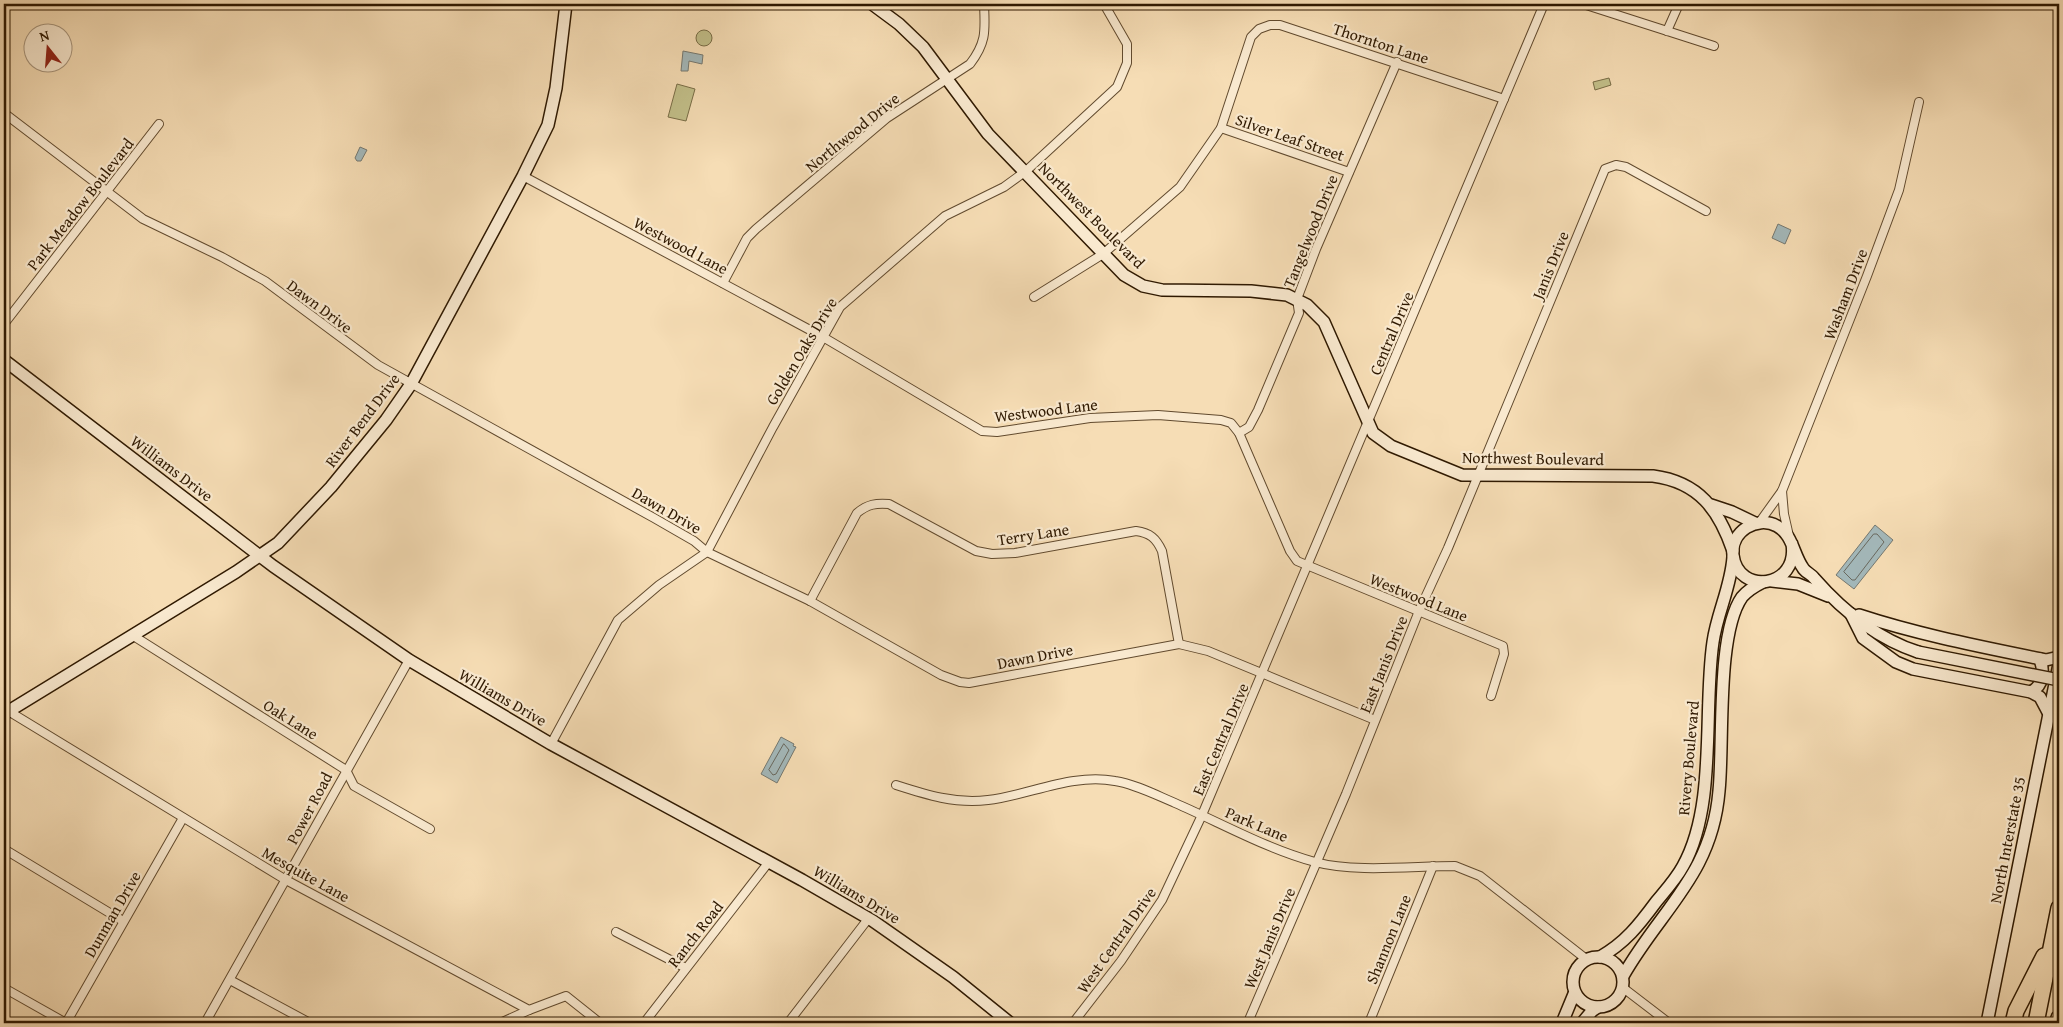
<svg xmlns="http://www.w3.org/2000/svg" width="2063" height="1027" font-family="'Gentium Book Plus',serif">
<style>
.green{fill:#c2bf89;stroke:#786c45}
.water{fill:#a3b8ba;stroke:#757870}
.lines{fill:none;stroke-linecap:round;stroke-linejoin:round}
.shore{stroke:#69685e;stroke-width:1}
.street-casing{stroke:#614a2e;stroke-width:10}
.secondary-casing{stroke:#2f1901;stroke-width:14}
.highway-casing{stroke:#2f1901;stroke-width:18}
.street{stroke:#f9e9cf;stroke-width:8}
.secondary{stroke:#f9e9cf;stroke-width:11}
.highway{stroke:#f6ddb5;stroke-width:15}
.secondary-bridge-casing{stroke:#2f1901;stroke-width:14;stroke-linecap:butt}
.secondary-bridge{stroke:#f9e9cf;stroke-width:11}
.labels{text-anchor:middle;stroke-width:4.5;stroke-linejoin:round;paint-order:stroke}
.street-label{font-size:16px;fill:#2f1901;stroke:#f9e9cf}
</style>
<rect width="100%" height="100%" fill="#f6ddb5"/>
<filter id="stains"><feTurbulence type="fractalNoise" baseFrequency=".004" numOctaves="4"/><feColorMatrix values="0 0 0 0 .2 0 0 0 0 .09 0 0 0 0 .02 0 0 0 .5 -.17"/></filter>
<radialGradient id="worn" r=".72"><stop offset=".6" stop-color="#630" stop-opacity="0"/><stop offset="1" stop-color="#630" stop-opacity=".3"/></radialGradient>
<g class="green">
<circle cx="704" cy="38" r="8"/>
<polygon points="1609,78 1611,85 1595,90 1593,82"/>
<polygon points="677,84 695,89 686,121 668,117"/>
</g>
<g class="water">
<polygon points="683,51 703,55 702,64 689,61 688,71 681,71"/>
<polygon points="360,147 367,150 361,161 357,161 355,158"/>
<polygon points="1778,224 1791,230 1785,244 1772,238"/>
<polygon points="1875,525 1893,540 1854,589 1836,575"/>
<polygon points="781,737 794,744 793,746 796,747 777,783 761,774"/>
</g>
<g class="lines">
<g class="shore">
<polygon points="1874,534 1877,534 1884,542 1855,580 1852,580 1844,572"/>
<polygon points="784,744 789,750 776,774 773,775 769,770"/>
</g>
<defs>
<g id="street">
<polyline points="1583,4 1714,46"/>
<polyline points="1667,31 1679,4"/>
<polyline points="4,113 143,219 222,257 265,281 378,365 654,518 694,541 707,552 810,601 941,675 960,682 969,683 1179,644 1208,651 1375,720"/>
<polyline points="1221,128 1349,172"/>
<polyline points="523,176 823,337 982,431 997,432 1090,418 1158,415 1221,420 1231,423 1239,433 1290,551 1297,561 1503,646 1504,654 1491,696"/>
<path d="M 723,283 L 747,238 L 756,229 L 887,118 L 970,64 C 987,42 985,30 984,4"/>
<polyline points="1034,297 1103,254 1180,187 1221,128 1251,37 1259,29 1270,25 1280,25 1504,99"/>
<polyline points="4,324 159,124"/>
<polyline points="1239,433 1249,427 1258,410 1299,313 1297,299 1316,249 1397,62"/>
<polyline points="1782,491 1784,514 1789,536"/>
<polyline points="1759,523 1782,491 1867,276 1899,190 1919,102"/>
<path d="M 810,601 L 857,513 C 868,504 876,503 889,504 L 976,551 L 992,554 L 1015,553 L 1136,531 C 1150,533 1156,538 1162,551 L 1179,644"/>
<polyline points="132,635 346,770 354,786 430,829"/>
<polyline points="5,709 286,880 529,1010 566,996 600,1023"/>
<polyline points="551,744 618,620 659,585 707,552 773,427 840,307 945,216 1004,187 1026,171 1117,87 1127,63 1127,44 1104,4"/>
<path d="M 896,785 C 927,795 955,804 988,800 C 1030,795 1072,773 1115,781 C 1135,784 1156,795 1175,803 C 1221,823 1267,849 1315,862 C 1355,873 1413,866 1455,866 L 1480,876 L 1586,959"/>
<polyline points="4,849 123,921"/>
<polyline points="616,932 686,968"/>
<polyline points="230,980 310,1023"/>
<polyline points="1622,987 1669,1023"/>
<polyline points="4,988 66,1023"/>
<polyline points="66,1023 183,818"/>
<polyline points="205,1023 409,660"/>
<polyline points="500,1023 529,1010"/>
<polyline points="644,1023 768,863"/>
<polyline points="788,1023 868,919"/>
<polyline points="1073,1023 1121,961 1162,900 1202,815 1544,4"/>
<polyline points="1250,1023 1248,1022 1346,794 1419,611 1448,548 1605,169 1616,165 1626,167 1706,211"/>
<polyline points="1369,1023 1433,866"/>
</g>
<g id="secondary">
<path d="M 872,4 L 899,24 L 923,47 L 988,134 L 1124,275 L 1143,286 L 1162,290 L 1251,291 L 1287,295 L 1307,305 L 1324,322 L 1373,433 L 1391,446 L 1462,475 L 1653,476 C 1699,482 1719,510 1733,551"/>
<polyline points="4,360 273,566 409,660 551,744 802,880 873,921 953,977 1010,1023"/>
<polyline points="1711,505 1732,512 1755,523"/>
<path d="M 1792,544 C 1799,588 1738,596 1733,555 C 1730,532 1757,515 1777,526 C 1793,535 1793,554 1803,568 C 1805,572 1811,574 1814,578 C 1842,610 1878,639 1918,652"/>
<polyline points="1772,581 1798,584 1828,596"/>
<polyline points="1851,614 1863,638 1896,662 1913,669 2031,692 2040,697 2049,714"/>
<path d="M 1859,615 C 1920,635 1983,647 2046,660 L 2059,657"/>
<path d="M 2031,692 C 2044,685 2044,671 2040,659"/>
<polyline points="4,714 236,572 278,543 331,487 386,420 411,384 523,176 548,125 556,88 566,4"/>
<circle cx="1598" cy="982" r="25"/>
<path d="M 1600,957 C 1625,943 1639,925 1656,902 C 1665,891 1676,879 1683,866 C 1717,806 1703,709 1713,642 C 1717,613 1731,587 1733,557"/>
<path d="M 1623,976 C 1661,909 1712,875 1719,791 C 1724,744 1716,634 1742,597 C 1748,590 1755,586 1763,582"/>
<polyline points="1562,1023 1574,994"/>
<polyline points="1582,1023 1592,1011 1598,1007"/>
<polyline points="1987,1023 2059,664"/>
</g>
<g id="highway">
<polyline points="2013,1023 2016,1011 2044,956"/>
<polyline points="2036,1023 2059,908"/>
<polyline points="2058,1023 2059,1018"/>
</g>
</defs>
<use href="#street" class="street-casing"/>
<use href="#secondary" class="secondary-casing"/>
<use href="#highway" class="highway-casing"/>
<use href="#street" class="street"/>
<use href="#secondary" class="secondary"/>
<use href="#highway" class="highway"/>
<defs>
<polyline id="secondary-bridge" points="1918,652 2059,680"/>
</defs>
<use href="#secondary-bridge" class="secondary-bridge-casing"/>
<use href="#secondary-bridge" class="secondary-bridge"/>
</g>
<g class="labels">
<g class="street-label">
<text transform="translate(1381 43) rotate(18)" y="6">Thornton Lane</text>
<text transform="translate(852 132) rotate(-39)" y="6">Northwood Drive</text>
<text transform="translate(1290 137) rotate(19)" y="6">Silver Leaf Street</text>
<text transform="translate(80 204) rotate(-52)" y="6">Park Meadow Boulevard</text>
<text transform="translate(1092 215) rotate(45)" y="6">Northwest Boulevard</text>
<text transform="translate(1310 231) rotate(-68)" y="6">Tangelwood Drive</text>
<text transform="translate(681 245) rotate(28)" y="6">Westwood Lane</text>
<text transform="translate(1550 265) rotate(-68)" y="6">Janis Drive</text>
<text transform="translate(1845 294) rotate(-69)" y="6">Washam Drive</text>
<text transform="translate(320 306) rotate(37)" y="6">Dawn Drive</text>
<text transform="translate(1391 333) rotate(-67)" y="6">Central Drive</text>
<text transform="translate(801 351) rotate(-59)" y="6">Golden Oaks Drive</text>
<text transform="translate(1046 410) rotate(-7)" y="6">Westwood Lane</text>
<text transform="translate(362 420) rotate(-53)" y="6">River Bend Drive</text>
<text transform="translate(1533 458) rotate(1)" y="6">Northwest Boulevard</text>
<text transform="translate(172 468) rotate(37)" y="6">Williams Drive</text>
<text transform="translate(667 510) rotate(30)" y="6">Dawn Drive</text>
<text transform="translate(1033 534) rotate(-9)" y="6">Terry Lane</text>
<text transform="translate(1419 597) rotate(22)" y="6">Westwood Lane</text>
<text transform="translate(1035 656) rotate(-11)" y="6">Dawn Drive</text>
<text transform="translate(1383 664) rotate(-68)" y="6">East Janis Drive</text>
<text transform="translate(503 697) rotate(30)" y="6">Williams Drive</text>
<text transform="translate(291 719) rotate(32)" y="6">Oak Lane</text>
<text transform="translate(1220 739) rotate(-67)" y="6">East Central Drive</text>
<text transform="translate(1688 758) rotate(-85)" y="6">Rivery Boulevard</text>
<text transform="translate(309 808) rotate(-62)" y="6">Power Road</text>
<text transform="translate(1257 824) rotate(23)" y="6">Park Lane</text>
<text transform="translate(2007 840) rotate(-79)" y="6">North Interstate 35</text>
<text transform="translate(306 874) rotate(29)" y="6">Mesquite Lane</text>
<text transform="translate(857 894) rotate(31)" y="6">Williams Drive</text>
<text transform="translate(112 914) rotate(-60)" y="6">Dunman Drive</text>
<text transform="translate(695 934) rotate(-52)" y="6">Ranch Road</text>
<text transform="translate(1269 938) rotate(-67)" y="6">West Janis Drive</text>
<text transform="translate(1388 939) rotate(-68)" y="6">Shannon Lane</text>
<text transform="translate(1116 940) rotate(-55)" y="6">West Central Drive</text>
</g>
</g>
<rect width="2063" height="1027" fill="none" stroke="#f6ddb5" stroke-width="20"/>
<rect x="5" y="5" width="2053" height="1017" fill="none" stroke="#2f1901" stroke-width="2.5"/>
<rect x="10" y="10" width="2043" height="1007" fill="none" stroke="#2f1901"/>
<g transform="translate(48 48) rotate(343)"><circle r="24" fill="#f9e9cf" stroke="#a8967d"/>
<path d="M0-4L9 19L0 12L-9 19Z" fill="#8f2418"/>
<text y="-8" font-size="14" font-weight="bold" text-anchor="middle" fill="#2f1901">N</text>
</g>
<rect width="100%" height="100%" filter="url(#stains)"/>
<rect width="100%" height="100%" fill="url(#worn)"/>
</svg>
